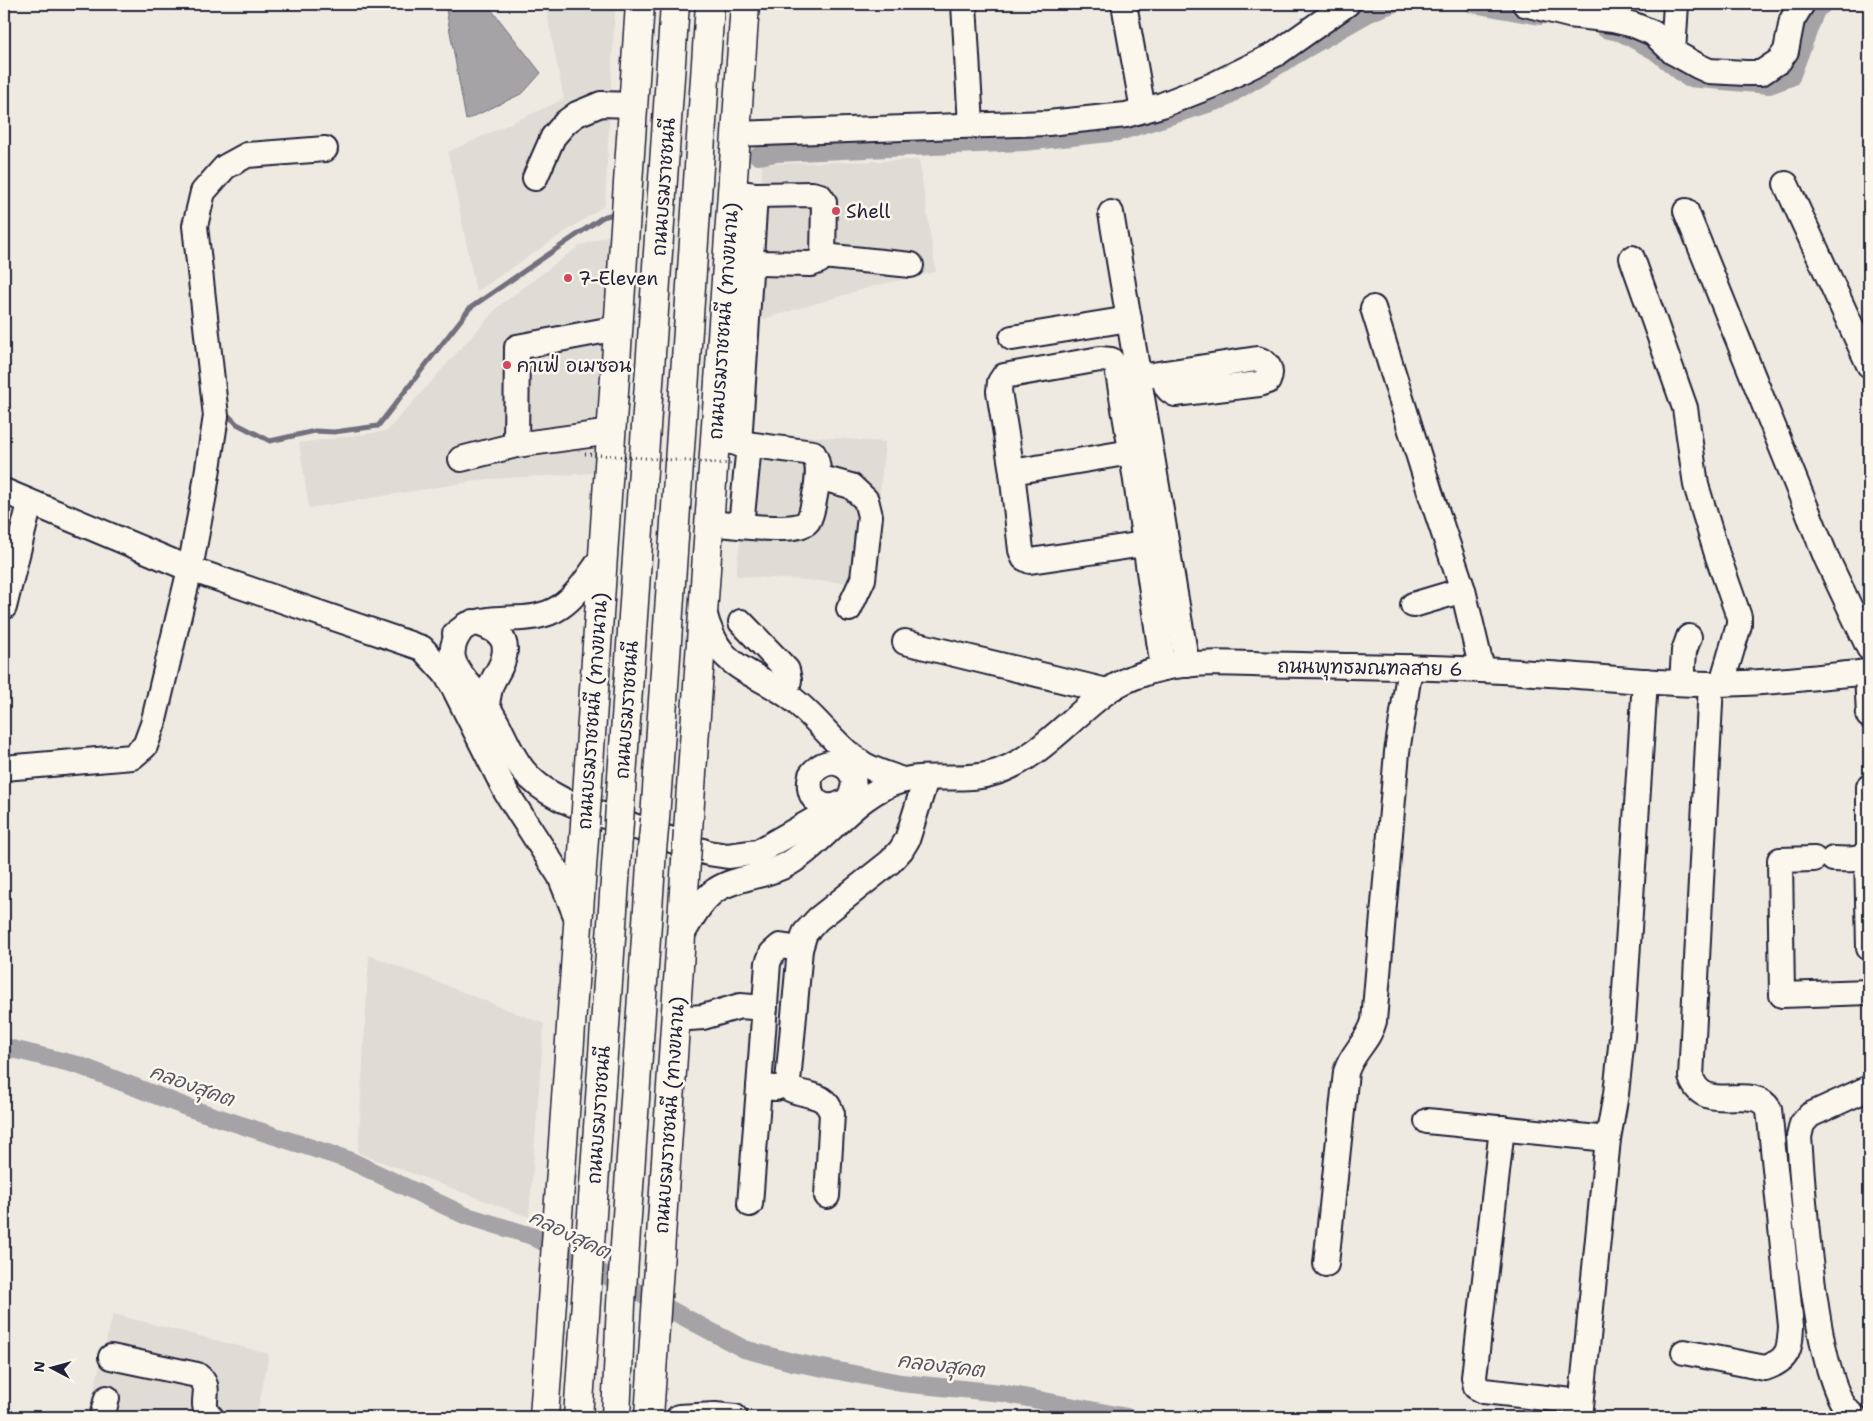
<svg xmlns="http://www.w3.org/2000/svg" width="1873" height="1421" font-family="'Shantell Sans','Playpen Sans Thai',sans-serif">
<style>
.built{fill:#dfdbd5}
.water{fill:#a6a3a7;stroke:#716f7c}
.lines{fill:none;stroke-linecap:round;stroke-linejoin:round}
.stream{stroke:#716f7c;stroke-width:5}
.canal{stroke:#a6a3a7;stroke-width:18}
.minor-casing{stroke:#22223b;stroke-width:28}
.major-casing{stroke:#22223b;stroke-width:31}
.highway-casing{stroke:#22223b;stroke-width:31}
.path{stroke:#22223b;stroke-width:3;stroke-dasharray:1 4;stroke-linecap:butt}
.minor{stroke:#fbf7ec;stroke-width:24}
.major{stroke:#fbf7ec;stroke-width:28}
.highway{stroke:#fbf7ec;stroke-width:28}
.major-bridge-casing{stroke:#22223b;stroke-width:31;stroke-linecap:butt}
.highway-bridge-casing{stroke:#22223b;stroke-width:31;stroke-linecap:butt}
.path-bridge{stroke:#22223b;stroke-width:3;stroke-dasharray:1 4;stroke-linecap:butt}
.major-bridge{stroke:#fbf7ec;stroke-width:28}
.highway-bridge{stroke:#fbf7ec;stroke-width:28}
.poi-dot{fill:#d1495b;stroke:#fbf7ec;stroke-width:2}
.labels{text-anchor:middle;stroke-width:5;stroke-linejoin:round;paint-order:stroke}
.street-label{font-size:19px;fill:#22223b;stroke:#fbf7ec}
.poi-label{font-size:19px;fill:#22223b;stroke:#fbf7ec;text-anchor:start}
.water-label{font-size:20px;font-style:italic;fill:#575666;stroke:#fbf7ec}
</style>
<rect width="100%" height="100%" fill="#eeeae2"/>
<filter id="ink" filterUnits="userSpaceOnUse"><feTurbulence type="fractalNoise" baseFrequency=".02" numOctaves="2"/><feDisplacementMap in="SourceGraphic" scale="10" xChannelSelector="R" yChannelSelector="G"/><feConvolveMatrix kernelMatrix="1 2 1 2 8 2 1 2 1" color-interpolation-filters="sRGB"/></filter>
<g filter="url(#ink)">
<g class="built">
<polygon points="545,4 615,4 605,205 476,292 448,152 564,99"/>
<polygon points="919,160 936,272 874,286 760,320 762,164"/>
<polygon points="610,235 594,473 488,479 309,508 299,443 387,431 499,306 579,246"/>
<polygon points="753,432 885,442 871,584 736,576"/>
<polygon points="369,955 544,1024 529,1217 358,1153"/>
<polygon points="113,1314 269,1354 258,1409 291,1417 87,1417"/>
</g>
<polygon class="water" points="445,4 487,4 541,73 523,93 466,120"/>
<g class="lines">
<polyline class="stream" points="229,416 237,424 270,441 315,431 334,432 378,426 470,308 603,217 613,214"/>
<g class="canal">
<polyline points="1473,4 1540,16"/>
<polyline points="1605,29 1622,33 1655,51 1688,78 1769,85 1791,77 1816,10 1824,4"/>
<polyline points="758,156 776,153 1024,142 1119,132 1221,100 1304,50 1373,11 1392,4"/>
<polyline points="4,1047 78,1065 189,1108 349,1160 464,1215 532,1236 744,1349 792,1362 901,1383 1002,1393 1127,1417"/>
</g>
<defs>
<g id="minor">
<polyline points="964,4 971,125"/>
<polyline points="1124,4 1143,110"/>
<polyline points="1525,4 1569,15 1613,20 1634,25 1653,33 1673,52 1698,66 1709,71 1746,73 1761,73 1779,61 1786,51 1792,20 1802,4"/>
<polyline points="1673,52 1676,4"/>
<polyline points="736,134 1048,123 1126,115 1162,105 1213,85 1276,54 1347,4"/>
<polyline points="535,178 553,137 566,122 577,114 601,104 633,105"/>
<polyline points="1786,184 1869,365"/>
<polyline points="732,192 755,195 739,444"/>
<polyline points="1686,211 1826,557 1869,648"/>
<polyline points="1111,213 1187,665"/>
<polyline points="823,256 911,265"/>
<polyline points="1632,258 1685,408 1696,485 1717,554 1739,617 1739,625 1722,683"/>
<polyline points="751,263 811,264 819,261 823,256 824,202 820,196 812,194 755,195"/>
<polyline points="1373,308 1430,492 1463,590 1482,670"/>
<polyline points="1012,338 1129,319"/>
<path d="M 1139,377 L 1257,359 C 1268,362 1273,370 1268,381 L 1259,384 L 1175,394 C 1165,389 1165,384 1164,373"/>
<polyline points="611,432 516,445 517,347 618,328"/>
<polyline points="1131,452 1012,472 1021,550 1024,558 1030,561 1144,544"/>
<polyline points="461,459 516,445"/>
<polyline points="1012,472 999,391 1000,382 1004,376 1100,359 1111,360 1117,367 1135,474 1163,668"/>
<polyline points="818,477 851,486 866,500 870,516 863,579 849,609"/>
<polyline points="4,491 190,569 422,648 445,673 453,686 506,792 560,876 578,921"/>
<path d="M 709,523 C 727,524 798,535 808,521 C 813,513 814,499 816,490 C 818,478 820,464 813,453 L 724,441"/>
<polyline points="741,526 749,445"/>
<polyline points="1413,605 1463,590"/>
<polyline points="4,607 30,503"/>
<path d="M 704,612 C 708,627 713,641 723,653 C 740,672 766,680 787,695 C 815,714 834,746 863,764 C 875,771 890,775 902,780"/>
<path d="M 473,622 C 495,628 512,637 502,663 C 499,671 494,677 491,685 C 489,691 488,698 487,704"/>
<polyline points="741,622 787,670 789,680 786,694"/>
<path d="M 466,625 C 436,657 462,675 483,701 C 500,721 506,749 523,770 C 547,800 587,809 622,822 C 651,832 679,843 708,853 L 728,856 L 758,852 L 838,806"/>
<path d="M 455,634 C 486,607 527,629 560,607 C 578,595 590,574 602,558"/>
<polyline points="905,642 1107,691"/>
<polyline points="1867,672 1869,716"/>
<polyline points="1682,683 1684,651 1689,637"/>
<polyline points="4,768 132,757 145,746 153,724 190,569 204,494 216,416 195,226 203,192 225,167 247,155 325,149"/>
<path d="M 836,815 C 841,807 849,800 852,792 C 861,767 829,750 811,775 C 805,798 822,814 844,802"/>
<polyline points="1867,854 1869,948"/>
<polyline points="1814,859 1780,860 1782,995 1869,992"/>
<path d="M 1833,859 C 1847,859 1864,863 1869,847 L 1869,787"/>
<path d="M 681,936 C 691,920 700,901 716,890 C 736,877 765,877 788,864 C 828,840 855,793 901,781 C 929,773 961,782 990,774 C 1036,762 1068,720 1105,693 C 1121,681 1144,672 1164,668 C 1193,662 1223,663 1253,664 C 1285,665 1317,665 1350,666 C 1416,667 1482,669 1549,674 C 1602,677 1656,684 1709,684 C 1762,684 1816,677 1869,672"/>
<polyline points="676,1019 703,1017 740,1006 765,1008"/>
<polyline points="759,1087 768,963 772,953 780,946 800,949"/>
<polyline points="1427,1121 1608,1139"/>
<polyline points="1502,1128 1474,1377 1476,1387 1484,1391 1581,1402"/>
<path d="M 827,1196 L 832,1114 C 825,1092 808,1097 790,1089 L 788,1082 L 800,949 L 805,933 L 818,919 L 890,862 L 901,850 L 907,840 L 926,779"/>
<polyline points="750,1204 759,1087 776,1088"/>
<path d="M 1326,1264 L 1346,1072 C 1352,1052 1369,1041 1374,1021 L 1397,752 L 1410,667"/>
<path d="M 1684,1352 L 1765,1368 C 1789,1360 1790,1349 1791,1326 L 1769,1109 C 1752,1081 1704,1117 1691,1077 L 1711,684"/>
<path d="M 111,1357 L 197,1375 C 216,1389 196,1402 211,1417"/>
<polyline points="102,1417 107,1398"/>
<polyline points="679,1417 715,1415 735,1417"/>
<polyline points="1580,1417 1608,1139 1616,1094 1622,1037 1645,681"/>
<path d="M 1855,1417 C 1814,1392 1803,1188 1799,1137 L 1802,1124 L 1810,1115 L 1869,1088"/>
</g>
<g id="major">
<polyline points="587,794 640,4"/>
<polyline points="688,831 745,4"/>
<polyline points="544,1417 585,824"/>
<polyline points="649,1417 686,861"/>
</g>
<g id="highway">
<polyline points="620,806 675,4"/>
<polyline points="655,819 710,4"/>
<polyline points="578,1417 618,837"/>
<polyline points="616,1417 621,1304 652,850"/>
</g>
</defs>
<use href="#minor" class="minor-casing"/>
<use href="#major" class="major-casing"/>
<use href="#highway" class="highway-casing"/>
<polyline class="path" points="1869,263 1863,277 1869,298"/>
<use href="#minor" class="minor"/>
<use href="#major" class="major"/>
<use href="#highway" class="highway"/>
<defs>
<g id="major-bridge">
<polyline points="585,824 587,794"/>
<polyline points="686,861 688,831"/>
</g>
<g id="highway-bridge">
<polyline points="618,837 620,806"/>
<polyline points="652,850 655,819"/>
</g>
</defs>
<use href="#major-bridge" class="major-bridge-casing"/>
<use href="#highway-bridge" class="highway-bridge-casing"/>
<polyline class="path-bridge" points="585,454 732,464"/>
<use href="#major-bridge" class="major-bridge"/>
<use href="#highway-bridge" class="highway-bridge"/>
</g>
</g>
<g class="poi-dot">
<circle cx="836" cy="211" r="5"/>
<circle cx="568" cy="278" r="5"/>
<circle cx="507" cy="365" r="5"/>
</g>
<g class="labels">
<g class="street-label">
<text transform="translate(663 187) rotate(-86)" y="7">ถนนบรมราชชนนี</text>
<text transform="translate(723 321) rotate(-86)" y="7">ถนนบรมราชชนนี (ทางขนาน)</text>
<text transform="translate(1370 667) rotate(1)" y="7">ถนนพุทธมณฑลสาย 6</text>
<text transform="translate(626 710) rotate(-86)" y="7">ถนนบรมราชชนนี</text>
<text transform="translate(592 711) rotate(-86)" y="7">ถนนบรมราชชนนี (ทางขนาน)</text>
<text transform="translate(598 1115) rotate(-86)" y="7">ถนนบรมราชชนนี</text>
<text transform="translate(669 1115) rotate(-86)" y="7">ถนนบรมราชชนนี (ทางขนาน)</text>
</g>
<g class="poi-label">
<text x="846" y="218">Shell</text>
<text x="578" y="285">7-Eleven</text>
<text x="517" y="372">คาเฟ่ อเมซอน</text>
</g>
<g class="water-label">
<text transform="translate(192 1085) rotate(20)" y="7">คลองสุคต</text>
<text transform="translate(570 1234) rotate(26)" y="7">คลองสุคต</text>
<text transform="translate(941 1365) rotate(7)" y="7">คลองสุคต</text>
</g>
</g>
<rect width="1873" height="1421" fill="none" stroke="#fbf7ec" stroke-width="20"/>
<rect x="10" y="10" width="1853" height="1401" fill="none" stroke="#22223b" stroke-width="2" filter="url(#ink)"/>
<g transform="translate(52 1368) rotate(276)" stroke="#fbf7ec" stroke-width="4" paint-order="stroke">
<path d="M0-4L9 19L0 12L-9 19Z" fill="#22223b"/>
<text y="-8" font-size="14" font-weight="bold" text-anchor="middle" fill="#22223b">N</text>
</g>
</svg>
